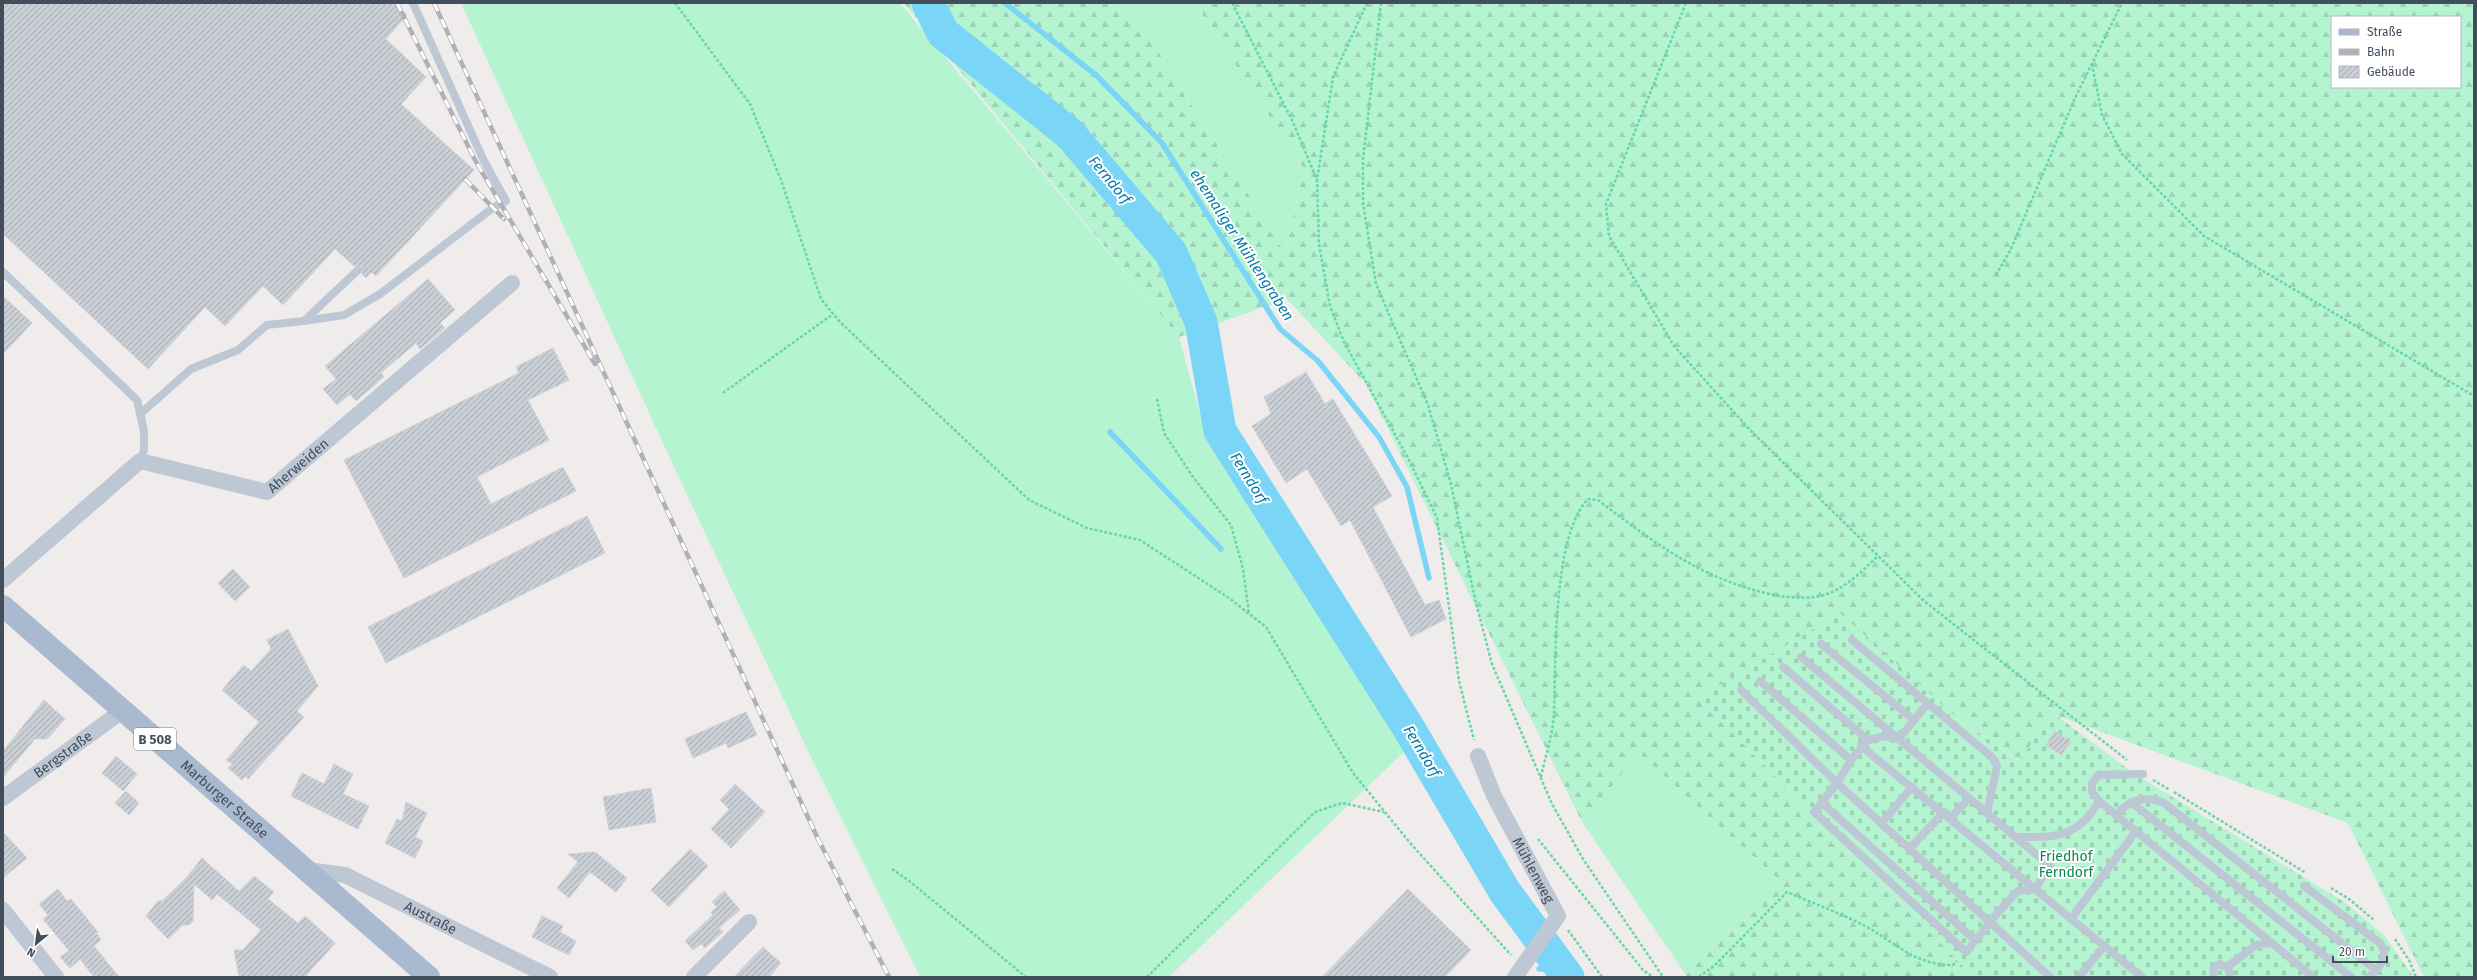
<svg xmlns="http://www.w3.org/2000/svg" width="2477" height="980" font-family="'Fira Sans',sans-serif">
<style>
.grass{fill:#b4f4d1}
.forest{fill:url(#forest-firs);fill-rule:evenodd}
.cemetery{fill:url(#cemetery-stones)}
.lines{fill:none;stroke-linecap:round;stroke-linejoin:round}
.stream{stroke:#7bd5f7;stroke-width:5.5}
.river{stroke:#7bd5f7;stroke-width:33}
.building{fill:url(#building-hatch);stroke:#cfd2d9}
.path{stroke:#68d6a7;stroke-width:2.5;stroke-dasharray:3 2;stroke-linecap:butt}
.lane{stroke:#bec8d4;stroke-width:8}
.street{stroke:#bec8d4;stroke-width:16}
.primary{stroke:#a8b9d0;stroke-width:22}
.rail-casing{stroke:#aeb1b8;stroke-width:4.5}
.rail{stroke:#fff;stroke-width:3;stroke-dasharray:9;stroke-linecap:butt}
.labels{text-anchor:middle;stroke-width:4;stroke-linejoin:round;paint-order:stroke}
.shield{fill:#fff;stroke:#7b838d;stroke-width:1}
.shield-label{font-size:13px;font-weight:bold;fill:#434e5c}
.street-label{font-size:14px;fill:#434e5c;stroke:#fff}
.park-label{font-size:14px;fill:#0b8650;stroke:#fff}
.water-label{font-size:15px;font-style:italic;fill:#017baa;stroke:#fff}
</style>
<defs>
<pattern id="forest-firs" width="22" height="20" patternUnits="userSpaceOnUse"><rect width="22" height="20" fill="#b4f4d1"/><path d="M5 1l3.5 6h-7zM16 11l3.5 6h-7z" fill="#9cd3b6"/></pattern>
<pattern id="cemetery-stones" width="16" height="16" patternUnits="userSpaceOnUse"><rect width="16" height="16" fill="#b4f4d1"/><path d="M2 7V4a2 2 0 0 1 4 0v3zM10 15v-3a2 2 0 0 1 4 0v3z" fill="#9cd3b6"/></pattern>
<pattern id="building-hatch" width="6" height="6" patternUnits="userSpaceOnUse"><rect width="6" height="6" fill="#caced5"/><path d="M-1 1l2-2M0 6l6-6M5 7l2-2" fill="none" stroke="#a6a9b0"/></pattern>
</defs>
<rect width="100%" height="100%" fill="#f0ecec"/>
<g class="grass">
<polygon points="461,3 900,3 1179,337 1208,443 1408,748 1169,977 920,977 807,749 674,467"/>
<polygon points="1108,3 1195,3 1304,169 1285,253 1151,40"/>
<polygon points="1639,753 1777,878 1686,975 1582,822"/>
</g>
<path class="forest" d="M 904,3 L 1108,3 L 1151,40 L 1285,253 L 1304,169 L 1195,3 L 2474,3 L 2474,977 L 2424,977 L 2348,823 L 2053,714 L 2020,761 L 1955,716 L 1698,698 L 1974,977 L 1687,977 L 1686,975 L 1777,878 L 1639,753 L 1582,822 L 1366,384 L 1287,299 L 1179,337 ZM 2332,17 L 2460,17 L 2460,87 L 2332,87 Z"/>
<polygon class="cemetery" points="1840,613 1955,716 2019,761 2053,713 2135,774 2346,903 2384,935 2413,976 1974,977 1698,698"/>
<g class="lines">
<g class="stream">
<polyline points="1005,3 1097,76 1162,143 1280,329 1318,361 1379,437 1407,487 1429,578"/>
<polyline points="1110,432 1221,549"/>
<polyline points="1539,969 1562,969"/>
</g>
<polyline class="river" points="928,3 943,33 1070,134 1171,253 1201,322 1220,431 1408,727 1505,892 1568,977"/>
</g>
<g class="building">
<polygon points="3,3 394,3 407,15 386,39 426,77 401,104 474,170 376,276 371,272 366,278 362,274 362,266 354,266 335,249 283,305 263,286 225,326 205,307 148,369 3,234"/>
<polygon points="428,279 455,310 440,323 445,328 420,349 416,343 381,373 384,377 356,401 350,394 337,405 323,389 336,379 325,366"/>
<polygon points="3,296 32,323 3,354"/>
<polygon points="553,348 569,380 528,400 549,440 477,477 491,504 563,467 576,491 404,578 344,460 519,373 516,367"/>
<polygon points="1306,372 1325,404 1333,399 1392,496 1373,507 1425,605 1439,600 1446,619 1411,637 1350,520 1341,526 1307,469 1286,483 1252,426 1271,414 1264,397"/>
<polygon points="587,516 605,553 386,663 368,627"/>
<polygon points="233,569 250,587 235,601 218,583"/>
<polygon points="288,629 318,686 297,711 304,717 248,779 245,776 242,780 228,768 232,764 226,760 259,722 222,690 244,665 251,671 271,649 267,640"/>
<polygon points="44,700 65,719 47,739 35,739 3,777 3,751"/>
<polygon points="746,712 757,735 728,748 726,743 693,758 685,739"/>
<polygon points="2055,731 2071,742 2061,755 2046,745"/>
<polygon points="116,756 137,774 123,791 102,773"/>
<polygon points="334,764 353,774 343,794 369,806 358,829 291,796 302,773 324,784"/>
<polygon points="735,784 765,812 731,848 711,829 729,809 720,800"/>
<polygon points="651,788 656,822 609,830 603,797"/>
<polygon points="126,791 139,803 129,815 115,803"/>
<polygon points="406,802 427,813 415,837 423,841 415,858 385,843 397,819 402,821"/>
<polygon points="3,832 27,858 3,878"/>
<polygon points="690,849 708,866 669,907 651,890"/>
<polygon points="595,852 627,878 616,892 590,872 569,898 557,888 578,862 568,854"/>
<polygon points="202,858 239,891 254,876 274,892 268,899 298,923 305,916 335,943 305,977 239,977 234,950 243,950 261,930 217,894 212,900 194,884 193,921 189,925 183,925 168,939 146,916 158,901 162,901 187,877"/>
<polygon points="58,889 67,901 71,899 98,932 92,938 97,934 101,940 94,946 119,977 94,977 80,959 70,968 60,957 69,951 43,919 48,915 39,904"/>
<polygon points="1408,889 1471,950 1445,977 1322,977"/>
<polygon points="724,891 740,910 719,928 723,932 705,948 701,944 693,950 685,941 713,915 711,912 717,907 712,902"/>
<polygon points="542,916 563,926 560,932 576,941 569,955 532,937"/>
<polygon points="763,947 781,963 769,977 734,977"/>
</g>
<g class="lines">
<g class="path">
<polyline points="675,3 750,104 781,180 821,299 839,321 1029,500 1087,528 1140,540 1229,598 1266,627 1353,773 1411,844 1511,955"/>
<polyline points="1232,3 1293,122 1317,180"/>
<polyline points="1367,3 1333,77 1317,180 1319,244 1330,306 1344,342 1408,458 1437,518 1459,681 1474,740"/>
<polyline points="1381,3 1363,159 1363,203 1376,284 1428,405 1451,484 1475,599 1492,664 1552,804 1583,859 1663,977"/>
<polyline points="1686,3 1606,204 1609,236 1674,346 1750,430 1924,601 2127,760"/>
<polyline points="2092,64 2102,115 2122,154 2204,236 2474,396"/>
<polyline points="1996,275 2011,249 2075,98 2122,3"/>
<polyline points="723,393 833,314"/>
<polyline points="1157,399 1164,433 1193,477 1231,525 1243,569 1249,613"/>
<path d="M 1541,777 C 1545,757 1553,735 1554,714 C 1556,663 1552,536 1588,499 L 1598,500 C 1653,542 1701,579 1770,594 C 1788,598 1809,600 1827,594 C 1847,587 1863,570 1878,556"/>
<polyline points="2153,780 2170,790"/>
<polyline points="2174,792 2306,873"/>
<polyline points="1538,839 1643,970 1653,977"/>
<polyline points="892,869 908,880 1026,977"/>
<polyline points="2331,888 2349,899 2375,921"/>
<polyline points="1568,930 1602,977"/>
<polyline points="2395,939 2409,960 2416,977"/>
<polyline points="1147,977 1315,812 1342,803 1384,812"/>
<path d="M 1699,977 L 1714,966 L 1787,892 C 1813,903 1840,913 1865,926 C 1898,944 1914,965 1953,965 L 1957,961"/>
</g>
<g class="lane">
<polyline points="3,272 137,400 144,431 144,450 140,461"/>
<polyline points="304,321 344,315 380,294 494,207 506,201 483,159 413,3"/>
<polyline points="140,414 191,369 238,350 267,325 304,321 358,270"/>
<polyline points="1852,640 1993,758 1997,766 1987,813"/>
<polyline points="1821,644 1914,720"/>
<polyline points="1801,657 2050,866 2035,889"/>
<polyline points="1783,667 1868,740"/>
<polyline points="1760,681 1851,760"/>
<polyline points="1741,690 1837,783 2050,977"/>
<polyline points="1927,704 1899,739 1885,736 1868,740 1851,760 1837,783 1814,812 1966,952 2000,910 2018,891 2035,889"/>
<polyline points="1861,746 2142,977"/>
<polyline points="2143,774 2098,775 2092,783 2092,792 2099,801 2313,977"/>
<polyline points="2131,802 2351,977"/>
<polyline points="1822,803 1975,940"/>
<path d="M 2116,815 C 2130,799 2144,795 2164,803 L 2376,970"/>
<polyline points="1951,818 1969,798"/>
<polyline points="1881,824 1912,787"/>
<path d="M 2017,837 C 2056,837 2077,839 2099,801"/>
<polyline points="1909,849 1944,812"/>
<path d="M 2304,886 L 2381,944 C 2389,958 2380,967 2369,977"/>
<polyline points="2071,919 2136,831"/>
<polyline points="2227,967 2256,945 2272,943"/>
<polyline points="2079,977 2104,946"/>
<polyline points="2213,977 2214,967 2220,964 2227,967 2230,973 2229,977"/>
</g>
<g class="street">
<path id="s1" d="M 3,580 L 140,461 L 267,492 L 512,283"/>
<path id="s2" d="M 1478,756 L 1494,796 L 1558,916 L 1515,977"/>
<path id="s3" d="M 3,798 L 122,711"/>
<path id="s4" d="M 307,870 L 345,875 L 550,977"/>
<polyline points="3,910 56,977"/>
<polyline points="694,977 749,922"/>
</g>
<path class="primary" id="s5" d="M 3,606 L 429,977"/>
<defs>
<g id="rail">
<polyline points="397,3 475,160 595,364"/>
<polyline points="434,3 818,839 889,977"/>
<polyline points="465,179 504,219"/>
</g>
</defs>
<use href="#rail" class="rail-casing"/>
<use href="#rail" class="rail"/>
</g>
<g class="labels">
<rect class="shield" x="134" y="728" width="42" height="22" rx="3"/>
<g class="shield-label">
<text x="155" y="744">B 508</text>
</g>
<g class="street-label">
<text dy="5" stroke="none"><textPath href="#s1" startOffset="353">Aherweiden</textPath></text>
<text dy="5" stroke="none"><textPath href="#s3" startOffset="74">Bergstraße</textPath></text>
<text dy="5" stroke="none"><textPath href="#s5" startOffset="294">Marburger Straße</textPath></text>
<text dy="5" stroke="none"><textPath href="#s2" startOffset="127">Mühlenweg</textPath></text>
<text dy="5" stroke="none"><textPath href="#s4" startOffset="134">Austraße</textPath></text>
</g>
<g class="park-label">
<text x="2066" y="861">Friedhof<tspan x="2066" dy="16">Ferndorf</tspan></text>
</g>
<g class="water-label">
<text transform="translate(1110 180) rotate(50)" y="5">Ferndorf</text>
<text transform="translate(1242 245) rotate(57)" y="5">ehemaliger Mühlengraben</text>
<text transform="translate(1249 478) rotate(58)" y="5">Ferndorf</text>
<text transform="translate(1422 751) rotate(59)" y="5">Ferndorf</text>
</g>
</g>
<rect width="2477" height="980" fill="none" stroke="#434e5c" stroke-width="8"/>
<rect x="2331" y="16" width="130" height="72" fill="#ffffff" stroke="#b4b8be"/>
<rect x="2339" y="29" width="20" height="6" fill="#a8b9d0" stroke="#b4b8be"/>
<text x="2367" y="36" font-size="12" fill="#434e5c">Straße</text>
<rect x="2339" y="49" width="20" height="6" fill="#aeb1b8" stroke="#b4b8be"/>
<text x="2367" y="56" font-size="12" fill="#434e5c">Bahn</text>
<rect x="2339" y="66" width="20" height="12" fill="url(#building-hatch)" stroke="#b4b8be"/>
<text x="2367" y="76" font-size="12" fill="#434e5c">Gebäude</text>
<g transform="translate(36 944) rotate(209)" stroke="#ffffff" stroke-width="3" paint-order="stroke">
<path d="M0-3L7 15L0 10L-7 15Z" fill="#434e5c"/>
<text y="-6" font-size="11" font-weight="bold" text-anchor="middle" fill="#434e5c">N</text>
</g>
<path d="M2333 956v6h54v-6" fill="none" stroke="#434e5c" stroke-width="2"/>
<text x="2339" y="956" font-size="12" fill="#434e5c" stroke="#ffffff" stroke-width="3" paint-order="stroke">20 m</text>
</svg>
